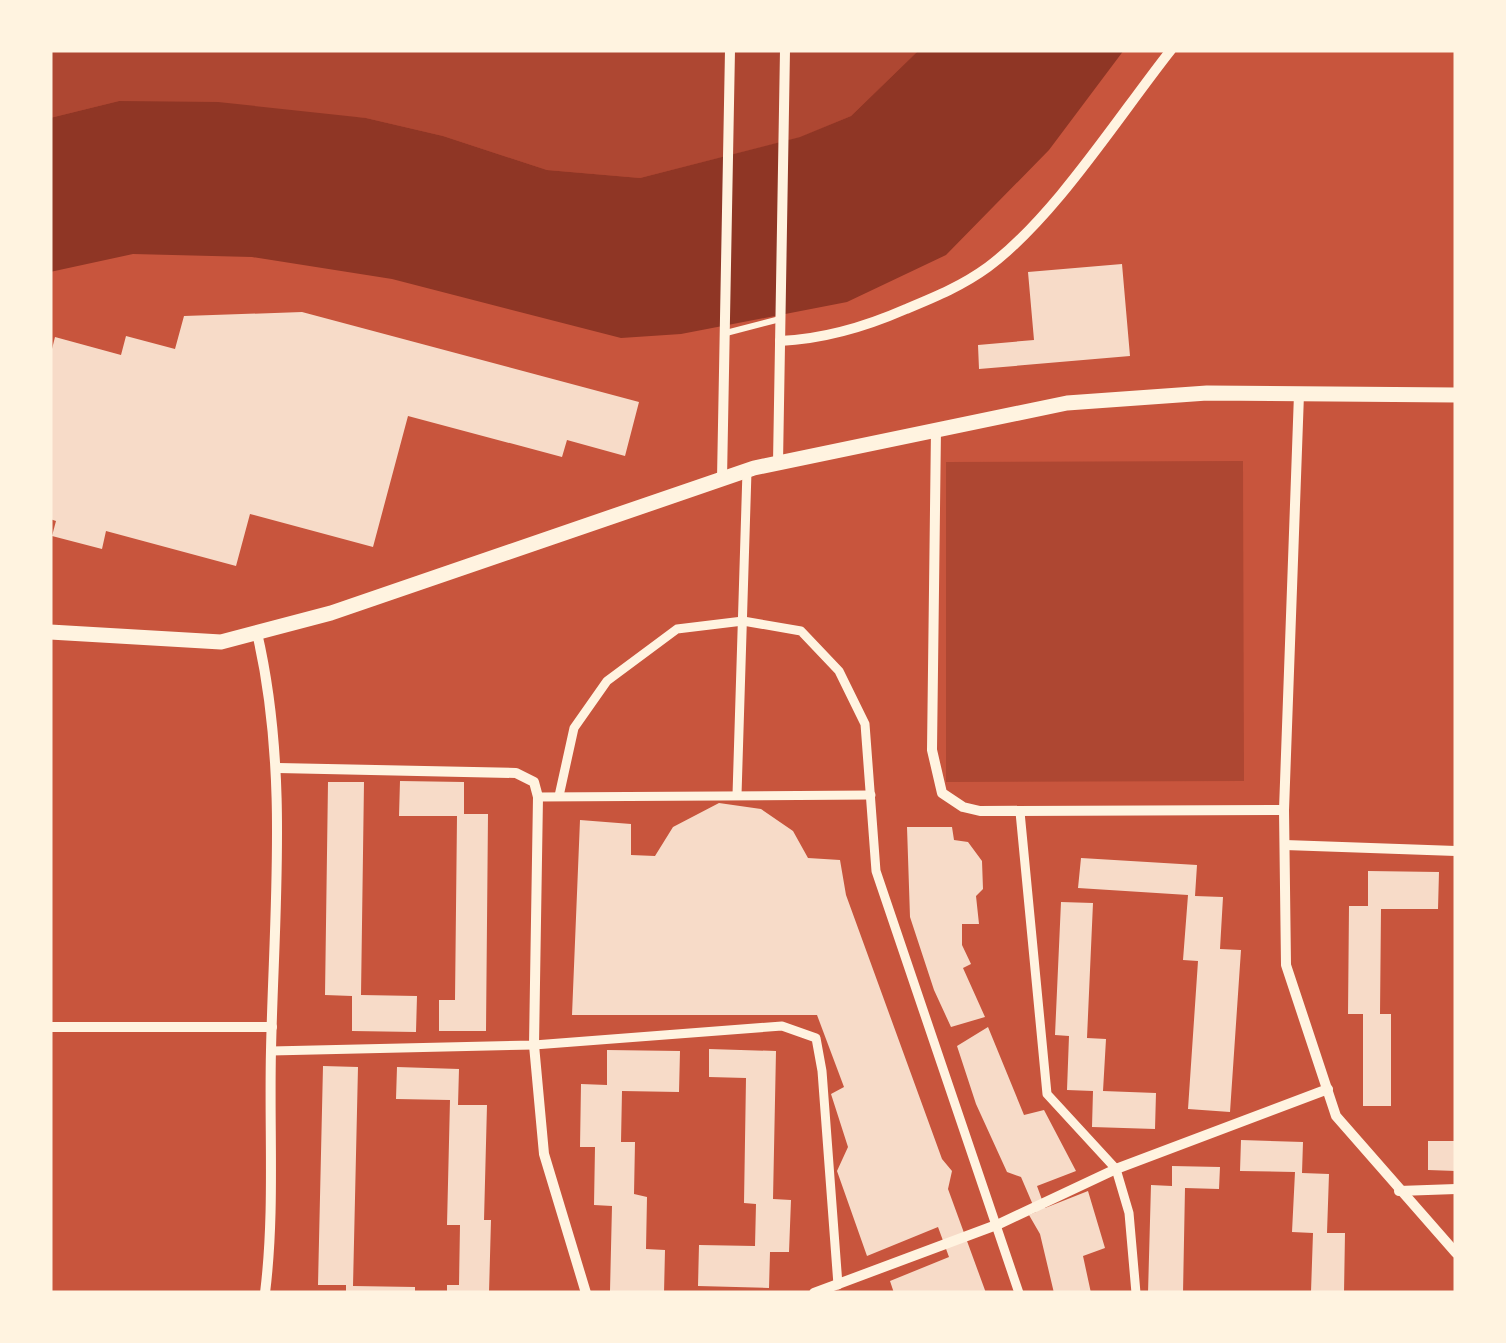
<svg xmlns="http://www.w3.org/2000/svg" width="1506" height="1343" font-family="Roboto,sans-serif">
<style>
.green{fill:#ae4732}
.water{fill:#8f3625}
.building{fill:#f7dbc8}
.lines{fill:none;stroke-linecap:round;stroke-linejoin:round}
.service{stroke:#fff3e0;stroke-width:6}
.pedestrian{stroke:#fff3e0;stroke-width:9}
.minor{stroke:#fff3e0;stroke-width:10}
.tertiary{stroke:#fff3e0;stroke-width:15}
</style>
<rect width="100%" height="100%" fill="#c8553d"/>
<g class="green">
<polygon points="50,50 919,50 851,116 801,137 640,178 547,170 443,136 366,118 119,101 50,118"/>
<polygon points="1243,461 1244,781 946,782 946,462"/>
</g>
<polygon class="water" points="919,50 1124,50 1049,150 946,255 847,302 681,334 621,338 392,279 252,257 133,254 50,272 50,118 119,101 218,102 366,118 443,136 547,170 640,178 800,137 851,116"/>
<g class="building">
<polygon points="1122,264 1130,356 979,369 978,345 1034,340 1028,272"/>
<polygon points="302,312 639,402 625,456 567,440 562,457 408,416 373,547 250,514 236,566 106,531 102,549 52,536 56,521 50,519 50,357 55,337 121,355 126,336 175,349 184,316"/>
<polygon points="400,781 464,782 464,814 488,814 486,1031 439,1031 439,1000 455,1000 457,816 399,816"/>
<polygon points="328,782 364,782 361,995 417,996 416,1032 352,1031 352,996 325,995"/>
<polygon points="719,803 761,809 793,831 808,858 840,860 846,895 942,1159 952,1171 948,1189 986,1293 894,1293 890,1281 949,1257 938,1227 867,1256 837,1171 848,1147 831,1094 844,1087 817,1015 572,1015 580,820 631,824 631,855 655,856 673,827"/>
<polygon points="907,827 952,827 954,840 968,842 982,861 983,889 976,896 979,924 962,924 962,945 971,964 963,968 985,1017 951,1027 934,990 910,917"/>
<polygon points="1081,858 1197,865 1195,896 1223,897 1220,949 1241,950 1230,1112 1188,1109 1198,961 1183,960 1188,895 1078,888"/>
<polygon points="1368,871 1439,872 1438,909 1381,909 1380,1014 1391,1014 1391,1106 1363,1106 1363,1014 1348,1014 1349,906 1368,906"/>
<polygon points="1061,902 1093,903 1087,1038 1106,1039 1103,1091 1156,1093 1155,1129 1092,1127 1093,1091 1067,1090 1069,1036 1055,1035"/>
<polygon points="988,1027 1024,1115 1044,1110 1076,1171 1037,1186 1045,1208 1088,1191 1105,1248 1083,1256 1091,1293 1054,1293 1040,1234 1029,1215 1036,1212 1021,1177 1007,1172 976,1104 957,1046"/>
<polygon points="709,1049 776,1051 773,1199 791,1200 789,1252 770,1252 769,1288 698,1286 699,1245 755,1246 756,1204 744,1203 746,1078 709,1077"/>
<polygon points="607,1050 680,1051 679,1092 622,1091 621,1142 635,1142 634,1194 647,1197 646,1249 665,1250 664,1293 610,1291 612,1206 594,1205 595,1147 580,1147 581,1084 607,1085"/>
<polygon points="323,1066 358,1067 353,1286 415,1287 415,1293 346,1293 346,1285 318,1285"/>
<polygon points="397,1067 459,1069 458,1105 487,1105 484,1220 491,1220 489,1293 447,1293 447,1285 459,1285 460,1225 447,1225 450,1100 396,1099"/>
<polygon points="1241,1140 1303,1142 1302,1173 1329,1174 1327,1233 1345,1233 1344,1293 1311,1292 1313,1233 1292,1232 1295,1172 1240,1171"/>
<polygon points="1428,1141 1456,1141 1456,1171 1428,1170"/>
<polygon points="1172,1166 1220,1167 1219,1189 1185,1188 1183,1293 1148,1293 1151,1185 1172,1186"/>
</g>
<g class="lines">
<polyline class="service" points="726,333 780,319"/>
<g class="pedestrian">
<polyline points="737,795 747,471"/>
<polyline points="559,796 574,728 607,681 677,629 743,621 801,631 839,671 865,724 876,871 1019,1293"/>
<polyline points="538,797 871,795"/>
<polyline points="1020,812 1047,1094 1116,1169 1129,1213 1136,1293"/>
<polyline points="271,1051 534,1045 782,1026 816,1038 822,1071 838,1285"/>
</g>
<g class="minor">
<path d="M 780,341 C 825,339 865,327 906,309 C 935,297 962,286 988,267 C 1055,217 1118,117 1171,50"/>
<polyline points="936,429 932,750 942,793 963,807 980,811 1284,810 1286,965 1336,1116 1456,1253"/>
<polyline points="778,463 785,50"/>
<polyline points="722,479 730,50"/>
<path d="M 257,633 C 289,770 274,910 271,1050 C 269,1131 275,1212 265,1293"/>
<polyline points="278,768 516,773 534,782 538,797 534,1045 544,1154 586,1293"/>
<polyline points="1284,810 1299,394"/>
<polyline points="1285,845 1456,851"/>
<polyline points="50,1027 272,1027"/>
<polyline points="1399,1191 1456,1189"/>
<polyline points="814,1293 999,1224 1116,1169 1328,1089"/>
</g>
<polyline class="tertiary" points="50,632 221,642 331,613 754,468 1067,403 1207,393 1456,395"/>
</g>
<rect width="1506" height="1343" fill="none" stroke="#fff3e0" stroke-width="105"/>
</svg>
